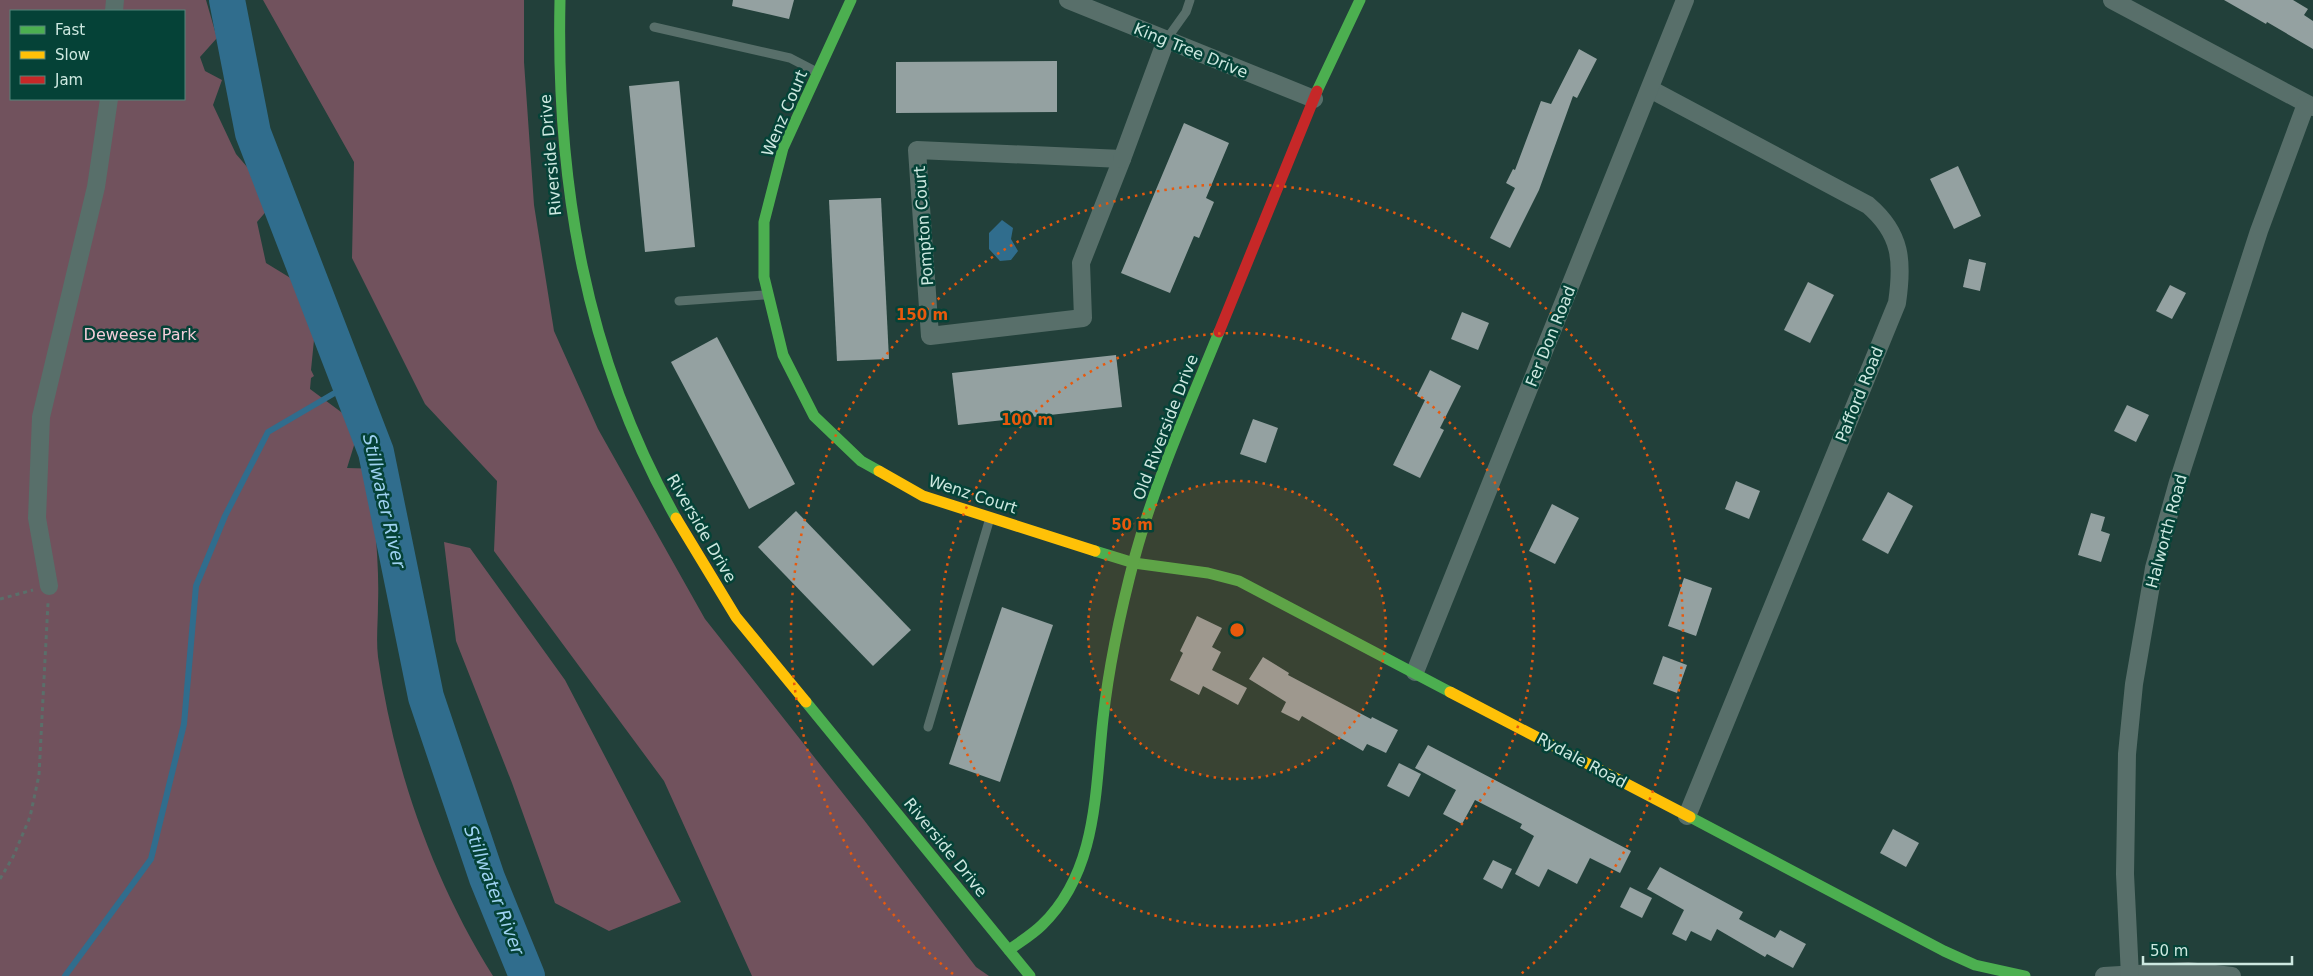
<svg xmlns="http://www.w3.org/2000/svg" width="2313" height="976" font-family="'DejaVu Sans',sans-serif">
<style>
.green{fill:#71525d;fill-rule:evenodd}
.water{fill:#306d8d}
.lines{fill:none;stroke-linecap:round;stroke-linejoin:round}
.stream{stroke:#306d8d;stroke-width:6}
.river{stroke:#306d8d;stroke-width:36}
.building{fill:#94a1a1}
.path{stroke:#5a6f6a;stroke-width:3;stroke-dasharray:4 4;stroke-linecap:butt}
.lane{stroke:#586f6a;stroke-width:9}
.street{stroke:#586f6a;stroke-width:18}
.fast{stroke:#4caf50;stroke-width:11}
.slow{stroke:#ffc107;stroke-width:11}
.jam{stroke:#c62828;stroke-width:11}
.ring{fill:none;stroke:#e8590c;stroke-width:2.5;stroke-dasharray:2.5 5}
.labels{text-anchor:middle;stroke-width:5;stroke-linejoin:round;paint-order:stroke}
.street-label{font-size:16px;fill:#cde8e0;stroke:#054237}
.park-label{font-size:16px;fill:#f3cdd9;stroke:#054237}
.water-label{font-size:18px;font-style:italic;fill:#9fd2f2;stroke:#054237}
.centre{fill:#e8590c;stroke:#054237;stroke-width:2.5}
.ring-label{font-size:15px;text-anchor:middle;font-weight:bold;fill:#e8590c;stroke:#054237;stroke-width:5;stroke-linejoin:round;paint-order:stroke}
</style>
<rect width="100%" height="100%" fill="#22403a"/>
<g class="green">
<path d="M 0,0 L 206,0 L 217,38 L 200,57 L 205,71 L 222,80 L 213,105 L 236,154 L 254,175 L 279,185 L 275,201 L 257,222 L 266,263 L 302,285 L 315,330 L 311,370 L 314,376 L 311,378 L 310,389 L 360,426 L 347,468 L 384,469 L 397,503 L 375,525 C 377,551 379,577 378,604 C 378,621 376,640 378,657 C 394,770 433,880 493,976 L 0,976 ZM 11,11 L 184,11 L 184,99 L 11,99 Z"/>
<polygon points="263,0 524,0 524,62 534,205 554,331 598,429 705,619 864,820 976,967 989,976 752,976 664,781 494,551 497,481 425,404 352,258 354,162"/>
<polygon points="444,542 470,548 565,680 681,902 609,931 555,903 512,783 456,641"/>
</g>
<polygon class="water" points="1002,220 1013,228 1011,239 1018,251 1011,260 1000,261 989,249 989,233"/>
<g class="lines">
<polyline class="stream" points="65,976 151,859 184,724 196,586 225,516 268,432 350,384"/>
<polyline class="river" points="227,0 253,133 376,452 426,697 487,878 527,976"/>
</g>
<g class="building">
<polygon points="733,0 794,0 789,19 732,6"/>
<polygon points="2224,0 2293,0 2308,9 2304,15 2313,21 2313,49 2267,22 2266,24"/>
<polygon points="1579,49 1597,59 1577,98 1573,96 1539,190 1510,248 1490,238 1515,188 1506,183 1513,169 1515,170 1541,101 1551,104"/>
<polygon points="1057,61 1057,112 896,113 896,62"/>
<polygon points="679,81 695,247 645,252 629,86"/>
<polygon points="1184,123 1229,143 1206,198 1214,202 1199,238 1194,236 1170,293 1121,273"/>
<polygon points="1958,166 1981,216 1954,229 1930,179"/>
<polygon points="881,198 889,359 837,361 829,200"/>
<polygon points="1969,259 1986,263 1980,291 1963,287"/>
<polygon points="1808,282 1834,295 1810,343 1784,330"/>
<polygon points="2170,285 2186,293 2172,319 2156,311"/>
<polygon points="1462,312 1489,323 1478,350 1451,339"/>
<polygon points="717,337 795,484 749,509 671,362"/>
<polygon points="1116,355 1122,407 958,425 952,373"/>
<polygon points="1430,370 1461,386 1440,428 1444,430 1420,478 1393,465 1425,400 1417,396"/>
<polygon points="2127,405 2149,415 2136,442 2114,431"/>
<polygon points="1253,419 1278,428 1266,463 1240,454"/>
<polygon points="1736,481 1760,491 1749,519 1725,509"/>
<polygon points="1888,492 1913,506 1888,554 1862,540"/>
<polygon points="1552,504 1579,518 1555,564 1529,551"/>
<polygon points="796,511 911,630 873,666 758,547"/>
<polygon points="2091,513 2105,517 2101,531 2110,534 2101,562 2078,555"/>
<polygon points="1684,578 1712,588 1696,636 1668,626"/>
<polygon points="1002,607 1053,625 1000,782 949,764"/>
<polygon points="1197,616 1222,628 1212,647 1221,652 1212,670 1247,688 1238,705 1203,686 1199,695 1170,680 1183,653 1180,651"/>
<polygon points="1663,656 1687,665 1677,693 1653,684"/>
<polygon points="1263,657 1289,673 1288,675 1371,719 1372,717 1398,730 1386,753 1367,744 1363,751 1302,716 1299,721 1281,712 1286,702 1249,679"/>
<polygon points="1428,745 1631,851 1620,873 1590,858 1577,884 1548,869 1539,887 1515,874 1534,836 1520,828 1522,824 1475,800 1462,824 1443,814 1456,790 1415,768"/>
<polygon points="1399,763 1421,774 1409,797 1387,786"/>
<polygon points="1893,829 1919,843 1906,867 1880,853"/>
<polygon points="1493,860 1512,869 1502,889 1483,879"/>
<polygon points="1660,867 1743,912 1739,919 1775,938 1780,930 1806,944 1793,968 1767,954 1765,957 1717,929 1711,941 1691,931 1686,941 1672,934 1684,910 1647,889"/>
<polygon points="1630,887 1652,898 1642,918 1620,907"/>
</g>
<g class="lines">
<g class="path">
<polyline points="0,599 33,590"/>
<polyline points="0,879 13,857 30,817 39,775 48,603"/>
</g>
<g class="lane">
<polyline points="654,27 790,58 815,71"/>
<polyline points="1166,40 1186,12 1190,0"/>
<polyline points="679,301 765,295"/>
<polyline points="928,727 990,518"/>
</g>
<g class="street">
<polyline points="1068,0 1314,99"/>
<polyline points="2112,0 2313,107"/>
<polyline points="114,11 115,0"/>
<path d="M 1650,89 L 1868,205 C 1902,234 1903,262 1897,303 L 1687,816"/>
<polygon points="917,150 1122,159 1081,263 1083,318 930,336"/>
<polyline points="1122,159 1166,40"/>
<polyline points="49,586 37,518 41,417 96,187 109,99"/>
<polyline points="1415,672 1685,0"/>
<polyline points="2104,976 2188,971 2232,976"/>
<polyline points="2130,976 2125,874 2127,754 2134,684 2154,568 2178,482 2259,231 2306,104"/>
</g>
<g class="fast">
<path d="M 560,0 C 556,182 585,357 676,518"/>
<polyline points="851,0 783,148 764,222 764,277 783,355 814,416 861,461 879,471"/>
<polyline points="1317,91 1360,0"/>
<polyline points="1095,551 1134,563 1208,573 1239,581 1450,692"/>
<polyline points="806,702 1030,976"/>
<polyline points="1690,817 1944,951 1975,965 2025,976"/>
<path d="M 1009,950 C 1020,942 1033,934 1042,925 C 1098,871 1095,790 1103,719 C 1109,664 1121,609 1135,556 C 1156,479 1189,406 1219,332"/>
</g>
<g class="slow">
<polyline points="879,471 923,496 1095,551"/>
<polyline points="676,518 736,617 806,702"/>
<polyline points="1450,692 1690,817"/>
</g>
<polyline class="jam" points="1219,332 1317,91"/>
</g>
<circle cx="1237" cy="630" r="149" fill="#e8590c" fill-opacity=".12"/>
<g class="ring">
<circle cx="1237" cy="630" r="149"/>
<circle cx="1237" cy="630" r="297"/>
<path d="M953 974A446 446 0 1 1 1521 974"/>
</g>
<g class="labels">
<g class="street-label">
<text transform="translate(1191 50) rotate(22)" y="6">King Tree Drive</text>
<text transform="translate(784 113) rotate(-67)" y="6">Wenz Court</text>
<text transform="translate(550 155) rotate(-95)" y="6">Riverside Drive</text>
<text transform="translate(923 226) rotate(-94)" y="6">Pompton Court</text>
<text transform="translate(1550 336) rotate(-68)" y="6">Fer Don Road</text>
<text transform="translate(1859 394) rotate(-68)" y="6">Pafford Road</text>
<text transform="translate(1165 427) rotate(-69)" y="6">Old Riverside Drive</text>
<text transform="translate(973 494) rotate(18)" y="6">Wenz Court</text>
<text transform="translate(702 528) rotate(60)" y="6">Riverside Drive</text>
<text transform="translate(2166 531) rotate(-75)" y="6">Halworth Road</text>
<text transform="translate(1582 760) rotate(28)" y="6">Rydale Road</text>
<text transform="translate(946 847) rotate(51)" y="6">Riverside Drive</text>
</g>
<g class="park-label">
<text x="140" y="340">Deweese Park</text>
</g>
<g class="water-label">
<text transform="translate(384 501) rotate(77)" y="6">Stillwater River</text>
<text transform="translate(494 890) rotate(69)" y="6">Stillwater River</text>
</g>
</g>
<circle cx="1237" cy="630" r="8" class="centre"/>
<g class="ring-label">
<text x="922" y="320">150 m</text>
<text x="1027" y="425">100 m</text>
<text x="1132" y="530">50 m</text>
</g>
<rect x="10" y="10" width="175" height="90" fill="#054237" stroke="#55847b"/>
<rect x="20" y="26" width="25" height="8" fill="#4caf50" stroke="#55847b"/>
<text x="55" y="35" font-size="15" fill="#cde8e0">Fast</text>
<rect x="20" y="51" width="25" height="8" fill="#ffc107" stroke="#55847b"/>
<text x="55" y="60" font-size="15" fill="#cde8e0">Slow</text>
<rect x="20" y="76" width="25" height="8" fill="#c62828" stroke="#55847b"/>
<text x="55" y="85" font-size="15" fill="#cde8e0">Jam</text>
<path d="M2143 956v8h149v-8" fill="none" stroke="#cde8e0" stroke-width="2.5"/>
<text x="2150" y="956" font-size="15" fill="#cde8e0" stroke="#054237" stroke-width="4" paint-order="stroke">50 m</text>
</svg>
